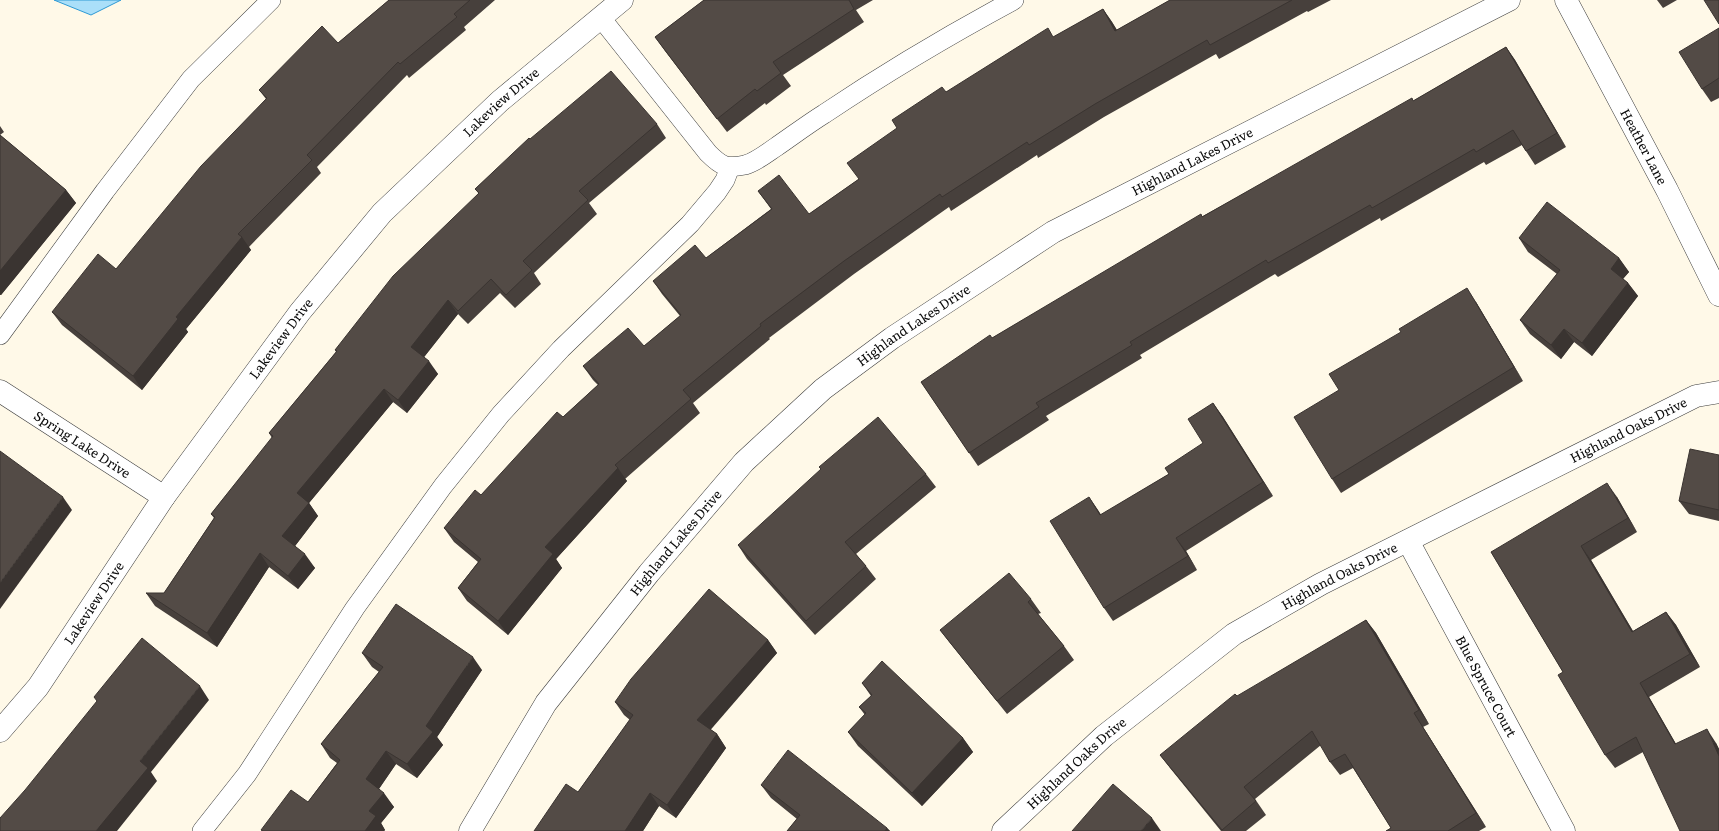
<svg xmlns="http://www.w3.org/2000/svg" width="1719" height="831" font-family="Literata,serif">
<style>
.water{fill:#aadff9;stroke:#2d99d4}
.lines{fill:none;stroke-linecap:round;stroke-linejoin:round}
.lane-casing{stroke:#3d3d3d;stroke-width:20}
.street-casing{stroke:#3d3d3d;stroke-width:23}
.lane{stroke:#fff;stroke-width:19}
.street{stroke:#fff;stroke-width:22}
.wall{fill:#47403c}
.shaded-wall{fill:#3a3431}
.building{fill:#534b46;stroke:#3a3431}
.labels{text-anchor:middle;stroke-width:4;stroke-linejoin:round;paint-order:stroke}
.street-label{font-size:13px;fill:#0a0a0a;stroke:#fff}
</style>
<rect width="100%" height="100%" fill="#fff9e8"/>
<polygon class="water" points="54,0 121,0 91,15"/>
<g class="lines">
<defs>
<g id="lane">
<path d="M 601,18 L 708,153 C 721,166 726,169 745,165 C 756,162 767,153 776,147 C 792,136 808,124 824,114 C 885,73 949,35 1014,0"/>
<polyline points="0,335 105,191 191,79 271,0"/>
<polyline points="202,831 247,774 355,608 443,486 501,414 561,349 690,224 717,192 725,180 730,167"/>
</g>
<g id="street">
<path id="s1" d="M 1566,0 L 1667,190 L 1719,295"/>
<path id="s2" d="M 0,391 L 164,497"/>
<path id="s3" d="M 1408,541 L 1564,831"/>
<path id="s4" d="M 0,731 L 38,687 L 164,497 L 300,312 L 382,213 L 500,101 L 622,0"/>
<path id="s5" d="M 470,831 L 546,703 L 649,573 L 744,462 L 823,389 L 892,338 L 1053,232 L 1509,0"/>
<path id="s6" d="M 1003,831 L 1104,736 L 1234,634 L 1321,584 L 1696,396 L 1719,392"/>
</g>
</defs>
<use href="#lane" class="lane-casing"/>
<use href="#street" class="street-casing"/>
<use href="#lane" class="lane"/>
<use href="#street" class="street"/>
</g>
<g class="wall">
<polygon points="389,0 495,0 464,27 466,30 409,78 407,75 317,167 321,173 249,247 251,250 186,329 188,332 142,390 62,325 52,312 116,269 266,99 259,90 338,43"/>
<polygon points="704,0 873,0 856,10 864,22 783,75 791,86 766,105 765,103 727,132 665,51 655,37"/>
<polygon points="1170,0 1331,0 1308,12 1307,11 1219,59 1216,54 1104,117 1038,158 1037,155 951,211 949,207 854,274 769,338 770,339 693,403 700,413 625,479 627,481 556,559 562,568 508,635 467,601 458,588 478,562 454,542 444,528 481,495 563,417 598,385 593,380 583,366 644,346 680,316 662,294 653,281 706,258 771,209 758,191 809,214 859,179 897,128 946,92 1054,37 1103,9 1112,22 1117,30"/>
<polygon points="1657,0 1677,0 1663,8"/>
<polygon points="1719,28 1719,98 1711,102 1702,89"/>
<polygon points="1506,47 1515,60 1566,147 1535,165 1522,145 1486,165 1484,162 1381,221 1380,218 1278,277 1275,274 1140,355 1142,358 1046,416 1049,420 978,466 921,382 992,338 1203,216 1413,101"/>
<polygon points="657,124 666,138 589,203 597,214 534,273 541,284 515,308 500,293 468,324 458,314 424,357 438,374 407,413 393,402 309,503 318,516 295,546 315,568 298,589 269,567 217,647 155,606 146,593 164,593 214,518 211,514 272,438 269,433 336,352 335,350 479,194 475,189 530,139"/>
<polygon points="0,126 4,132 0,135 66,190 76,203 1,295 0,295"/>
<polygon points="1519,238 1619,258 1629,272 1623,279 1628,283 1638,296 1592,356 1574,342 1561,359 1530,334 1520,320 1557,274 1528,252"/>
<polygon points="1476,302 1523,381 1341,493 1332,479"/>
<polygon points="1213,403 1223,417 1273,496 1186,551 1197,570 1113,621 1104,608 1089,497 1101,515 1169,474 1203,443"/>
<polygon points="1719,455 1719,521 1689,514 1679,501"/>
<polygon points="926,474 936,487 856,554 866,566 876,579 815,635 747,559 738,545"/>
<polygon points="1617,497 1637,532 1591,560 1633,631 1666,612 1676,625 1700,667 1649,697 1676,744 1716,743 1719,749 1719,831 1643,752 1615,768 1605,755 1563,672 1491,552"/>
<polygon points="1031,599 1041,613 1038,614 1064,646 1074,660 1007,714 950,643 940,630"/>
<polygon points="1366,620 1376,633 1429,724 1423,727 1486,827 1479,831 1386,831 1391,828 1353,768 1340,775 1330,762 1321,745 1255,799 1266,815 1246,831 1221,831 1170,768 1160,755"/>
<polygon points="768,640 777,653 710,729 717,734 726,748 676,818 659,806 643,831 534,831 578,792 630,720 624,715 615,702"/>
<polygon points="362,653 482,670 437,737 443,745 417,778 396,764 379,789 394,807 381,823 385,830 384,831 262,831 261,830 308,802 337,763 330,758 321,744 379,672 372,667"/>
<polygon points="862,683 963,738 973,752 922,806 858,746 848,732 865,715 859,707 871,696"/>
<polygon points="761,785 887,828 890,831 787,831 797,819 771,798"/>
</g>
<g class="shaded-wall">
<polygon points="1103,9 1112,22 1125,44 1115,31"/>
<polygon points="1506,47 1515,60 1566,147 1557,133"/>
<polygon points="66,190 76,203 1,295 0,294 0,271"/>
<polygon points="242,237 251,250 186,329 188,332 142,390 133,376 176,317"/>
<polygon points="1619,258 1629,272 1620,282 1611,269"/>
<polygon points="1628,283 1638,296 1592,356 1582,343"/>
<polygon points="1467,288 1476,302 1523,381 1514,367"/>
<polygon points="448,300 458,314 421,361 411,347"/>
<polygon points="1564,329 1574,342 1561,359 1551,345"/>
<polygon points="429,361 438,374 407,413 398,400"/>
<polygon points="384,389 393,402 309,503 318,516 292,550 282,536 297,493"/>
<polygon points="1213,403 1223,417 1273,496 1263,482"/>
<polygon points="618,468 627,481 556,559 562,568 508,635 498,621 545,547"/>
<polygon points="1607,483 1617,497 1637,532 1628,518"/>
<polygon points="63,497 72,510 0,609 0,583"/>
<polygon points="1089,497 1098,510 1110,529 1100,515"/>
<polygon points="1176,538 1186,551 1197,570 1188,556"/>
<polygon points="1581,546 1591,560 1641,645 1632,632"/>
<polygon points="260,553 269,567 217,647 207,633"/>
<polygon points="305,554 315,568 298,589 288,576"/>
<polygon points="1666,612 1676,625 1700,667 1690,654"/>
<polygon points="1366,620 1376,633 1429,724 1419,710"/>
<polygon points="768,640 777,653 707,734 697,720"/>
<polygon points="473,657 482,670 437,737 443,745 417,778 407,764 426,726"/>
<polygon points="1640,683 1649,697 1684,758 1675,744"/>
<polygon points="200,686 209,700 151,772 157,781 117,831 96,831 140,761"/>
<polygon points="1414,713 1423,727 1486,827 1476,813"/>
<polygon points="1707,729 1716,743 1719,749 1719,756"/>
<polygon points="717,734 726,748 676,818 667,805"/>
<polygon points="963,738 973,752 922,806 912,793"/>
<polygon points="386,751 396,764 376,793 366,779"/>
<polygon points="384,793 394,807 381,823 385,830 384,831 365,831 369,811"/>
<polygon points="650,793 659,806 643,831 625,831"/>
<polygon points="1152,818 1161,831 1141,831"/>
<polygon points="887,828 890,831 885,831"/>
</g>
<g class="building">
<polygon points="389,0 470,0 454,14 457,17 400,64 398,62 307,155 312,160 238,234 242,237 176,317 178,319 133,376 52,312 98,254 116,269 201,166 267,98 259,90 322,26 338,43"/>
<polygon points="704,0 849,0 854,9 773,62 781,73 757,91 755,89 717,119 655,37"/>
<polygon points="1170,0 1292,0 1210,45 1207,40 1095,104 1029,145 1027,142 942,197 940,194 844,261 760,324 761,326 683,390 691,399 615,465 618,468 545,547 553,554 498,621 458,588 481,559 444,528 475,490 481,495 557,412 563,417 599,384 583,366 628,328 644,346 681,315 653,281 695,245 706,258 772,209 758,191 779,175 809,214 859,179 847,163 897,128 892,120 942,87 946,92 1048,28 1053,37 1103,9 1115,31"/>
<polygon points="1704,0 1719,0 1719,24"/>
<polygon points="1719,28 1719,78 1702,89 1679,52"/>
<polygon points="1506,47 1557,133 1526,151 1513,130 1476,152 1474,149 1372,208 1370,205 1268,263 1266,260 1130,342 1132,345 1036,403 1039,407 969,453 921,382 990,335 992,338 1201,214 1202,217 1412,98 1413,101"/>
<polygon points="611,71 657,124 579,191 588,200 523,261 532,270 506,295 491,279 458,311 448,300 411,347 429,361 398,400 384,389 297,493 309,503 282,536 305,554 288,576 260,553 207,633 146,593 164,593 215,517 211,514 273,436 269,433 337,351 335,350 393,276 479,193 475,189 529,138 530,139"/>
<polygon points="0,135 66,190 0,271"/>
<polygon points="1547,202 1619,258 1611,269 1628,283 1582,343 1564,329 1551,345 1520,320 1560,270 1519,238"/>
<polygon points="1467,288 1514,367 1332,479 1294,417 1339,390 1329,374 1401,332 1399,329"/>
<polygon points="1213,403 1263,482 1176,538 1188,556 1104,608 1050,521 1089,497 1100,515 1169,474 1165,468 1203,443 1188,419"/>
<polygon points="878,417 926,474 845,542 866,566 806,621 738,545 821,469 819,467"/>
<polygon points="1690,449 1719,455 1719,510 1679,501"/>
<polygon points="0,451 63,497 0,583"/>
<polygon points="1607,483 1628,518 1581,546 1632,632 1666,612 1690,654 1640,683 1675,744 1707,729 1719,756 1719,831 1680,831 1636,737 1605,755 1558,675 1563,672 1491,552"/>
<polygon points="1009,573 1031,599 1028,602 1064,646 997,701 940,630"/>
<polygon points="709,589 768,640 697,720 717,734 667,805 650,793 625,831 534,831 566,784 578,792 633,715 615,702 631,679"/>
<polygon points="396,604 473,657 426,726 433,732 407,764 386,751 366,779 384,793 369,811 376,816 365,831 263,831 261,830 291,790 308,802 340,760 321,744 383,667 362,653"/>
<polygon points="1366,620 1419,710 1414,713 1476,813 1448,831 1386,831 1391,828 1345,754 1330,762 1312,731 1244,787 1256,801 1222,830 1160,755 1235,694 1237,696"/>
<polygon points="142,638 200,686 140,761 148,768 96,831 0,831 0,818 25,790 97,701 94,697"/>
<polygon points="882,661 963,738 912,793 848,732 866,713 859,707 872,695 862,683"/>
<polygon points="788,750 887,828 885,831 787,831 800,815 761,785"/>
<polygon points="1113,784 1152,818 1141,831 1072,831"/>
</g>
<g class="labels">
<g class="street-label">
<text dy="5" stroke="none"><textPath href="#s4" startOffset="807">Lakeview Drive</textPath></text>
<text dy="5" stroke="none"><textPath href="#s1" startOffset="166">Heather Lane</textPath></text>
<text dy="5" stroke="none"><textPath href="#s5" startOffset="1003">Highland Lakes Drive</textPath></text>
<text dy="5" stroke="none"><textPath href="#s5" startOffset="679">Highland Lakes Drive</textPath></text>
<text dy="5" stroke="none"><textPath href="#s4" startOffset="483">Lakeview Drive</textPath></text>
<text dy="5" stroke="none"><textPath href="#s6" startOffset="748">Highland Oaks Drive</textPath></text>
<text dy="5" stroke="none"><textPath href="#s2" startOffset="98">Spring Lake Drive</textPath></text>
<text dy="5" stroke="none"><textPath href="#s5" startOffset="355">Highland Lakes Drive</textPath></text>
<text dy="5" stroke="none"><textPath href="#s6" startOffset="424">Highland Oaks Drive</textPath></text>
<text dy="5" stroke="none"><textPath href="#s4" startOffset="159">Lakeview Drive</textPath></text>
<text dy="5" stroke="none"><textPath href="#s3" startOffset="165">Blue Spruce Court</textPath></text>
<text dy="5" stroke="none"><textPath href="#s6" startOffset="100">Highland Oaks Drive</textPath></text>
</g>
</g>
</svg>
